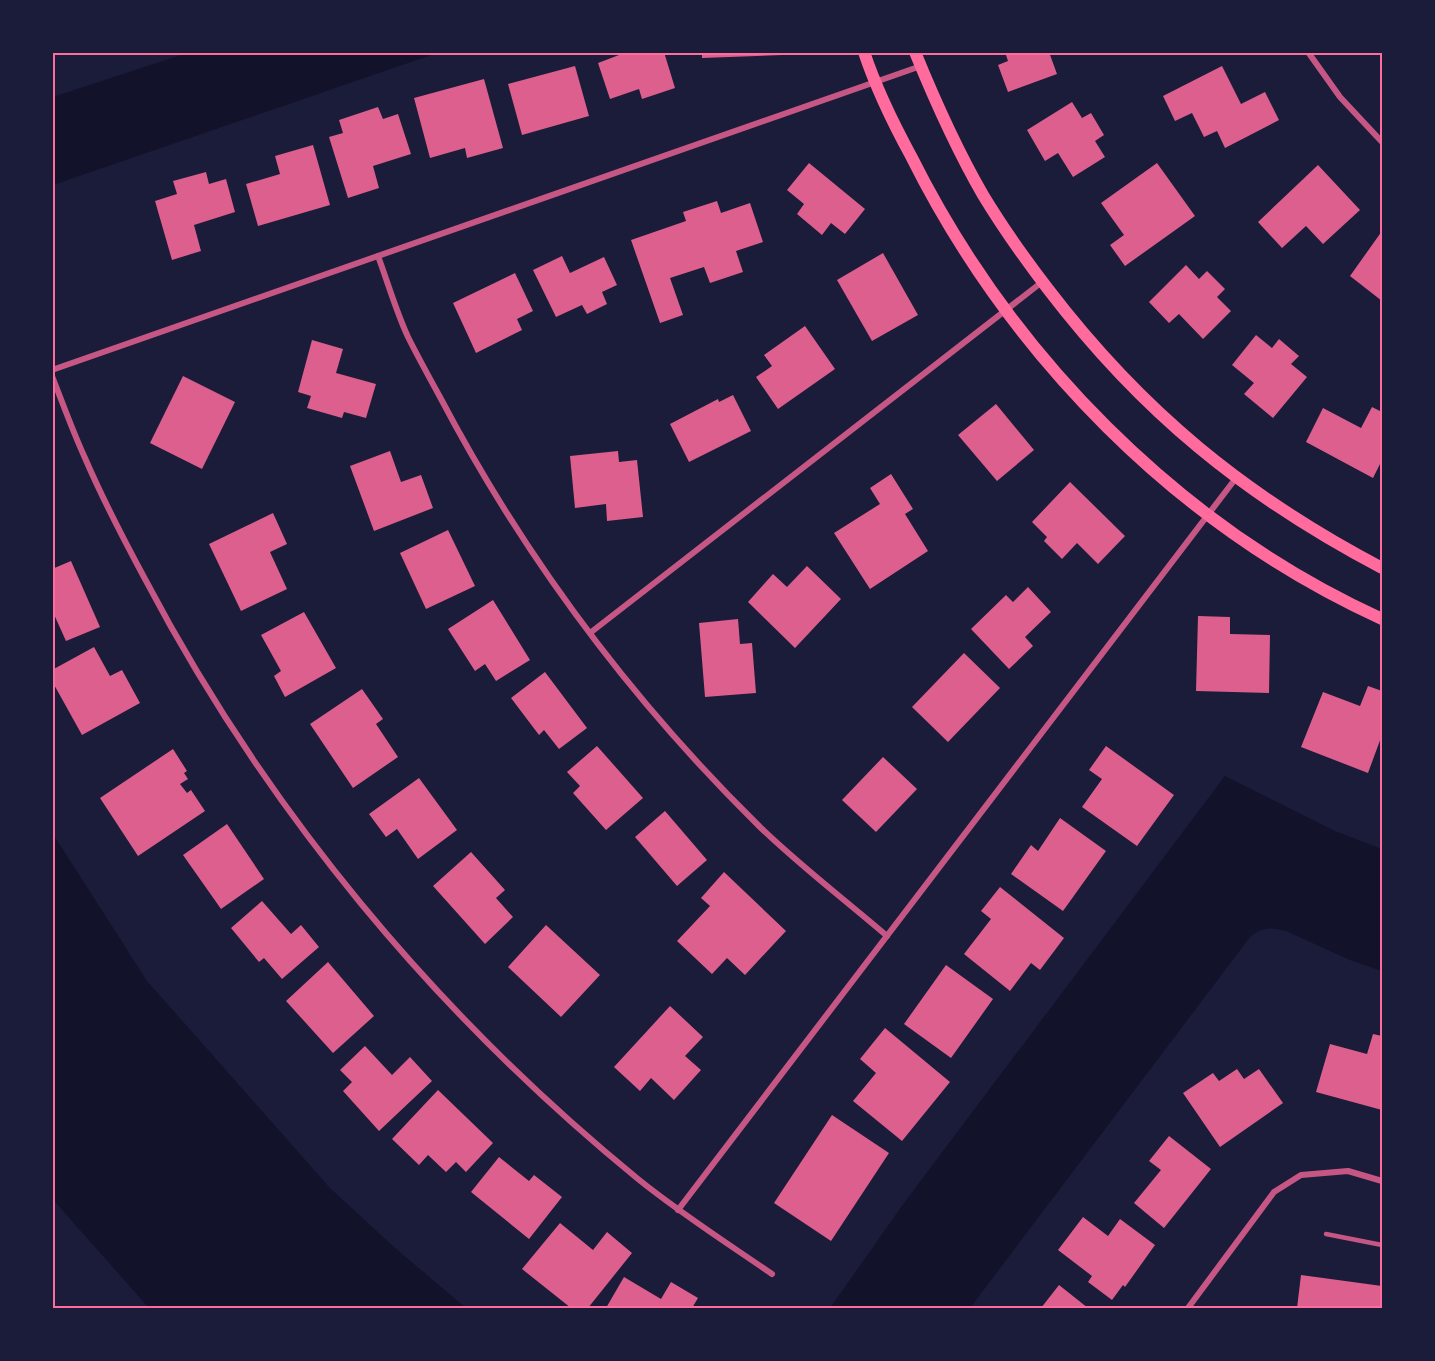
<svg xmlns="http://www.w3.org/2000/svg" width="1435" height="1361" font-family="'Fira Sans Condensed',sans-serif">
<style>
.water{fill:#12122b}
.building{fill:#dd5f8e}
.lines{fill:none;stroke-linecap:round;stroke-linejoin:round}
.service{stroke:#c65784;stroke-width:4.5}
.minor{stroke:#c65784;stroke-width:6}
.secondary{stroke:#ff6b9d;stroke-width:12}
.neatline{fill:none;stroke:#ff6b9d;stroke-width:2}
</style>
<rect width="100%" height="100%" fill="#1b1b3a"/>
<g class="water">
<polygon points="190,52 437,52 437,53 53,185 53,97"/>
<path d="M 1225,776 L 1335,831 L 1382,849 L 1382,971 L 1350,960 L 1286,931 C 1271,927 1262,927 1250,937 L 970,1308 L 830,1308 L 904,1203 Z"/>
<polygon points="53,834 147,981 330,1188 395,1248 466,1308 149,1308 64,1212 52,1198"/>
</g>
<g class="building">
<polygon points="627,52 664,52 675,88 642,99 639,89 610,99 598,63"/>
<polygon points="702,52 782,52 782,55 702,58"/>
<polygon points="1005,52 1049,52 1057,74 1008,92 998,65 1008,61"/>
<polygon points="575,66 589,116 522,135 508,84"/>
<polygon points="1222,66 1241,104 1265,92 1279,120 1225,148 1217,131 1204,137 1192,113 1175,121 1163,96"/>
<polygon points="484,79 503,148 467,158 465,148 430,158 414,98"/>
<polygon points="1072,102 1082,118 1091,113 1104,135 1095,141 1105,157 1073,177 1058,153 1045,161 1027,130"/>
<polygon points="378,107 383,119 398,114 411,154 373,166 379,188 348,198 329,137 343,133 339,120"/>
<polygon points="313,145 330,205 258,226 246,184 280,174 275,156"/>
<polygon points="809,163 865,209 845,234 831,223 822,235 797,214 804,204 787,190"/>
<polygon points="1157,163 1195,216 1125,266 1110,245 1124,235 1101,203"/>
<polygon points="1318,165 1360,210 1323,244 1306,226 1282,248 1258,222"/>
<polygon points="206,172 209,184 226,179 235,212 194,225 201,251 172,260 155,201 177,194 173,181"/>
<polygon points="717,201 721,213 750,203 763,242 736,251 743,272 710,283 704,267 670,278 683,315 660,323 631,240 686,221 683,212"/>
<polygon points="1382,231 1382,301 1350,276"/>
<polygon points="883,253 918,315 872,341 837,280"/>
<polygon points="562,256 570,273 604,257 617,285 602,292 607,304 587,314 582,305 556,317 533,270"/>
<polygon points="1186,265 1199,279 1207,271 1225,289 1217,297 1231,311 1203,339 1179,314 1169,323 1149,302"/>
<polygon points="515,273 533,311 517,319 522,330 476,353 453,303"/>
<polygon points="805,326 835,369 778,409 756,377 772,366 764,355"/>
<polygon points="1256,335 1272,348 1279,339 1299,356 1291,364 1307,377 1273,418 1244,394 1254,383 1232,365"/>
<polygon points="312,340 343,349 336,373 376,384 366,418 344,412 342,418 307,408 311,396 298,392"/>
<polygon points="183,376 235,402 202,469 150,443"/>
<polygon points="733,395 751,431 689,462 670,424 718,399 719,402"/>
<polygon points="996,404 1034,450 997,481 958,435"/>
<polygon points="1372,407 1382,412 1382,460 1373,478 1306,442 1323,408 1361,428"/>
<polygon points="390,451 401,482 421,475 433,508 374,531 350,466"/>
<polygon points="618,451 619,462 637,460 643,517 607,521 606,504 575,508 570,456"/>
<polygon points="891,474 913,509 905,514 928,551 870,589 834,533 880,504 870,488"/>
<polygon points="1070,482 1125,536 1098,564 1077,543 1062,559 1044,541 1047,537 1032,522"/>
<polygon points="273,513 287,544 270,552 287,589 241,611 209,544"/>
<polygon points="448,530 475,586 426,609 400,553"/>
<polygon points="71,561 100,627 66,641 52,610 52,569"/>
<polygon points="807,566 841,599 795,648 748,602 773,574 787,587"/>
<polygon points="1028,587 1051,612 1025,637 1033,646 1009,669 971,629 1006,595 1013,602"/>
<polygon points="493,600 530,660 496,681 485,664 475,671 448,629"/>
<polygon points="304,612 336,668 285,697 274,676 281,671 261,635"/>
<polygon points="1198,616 1230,617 1230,634 1270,635 1269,693 1196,691"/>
<polygon points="738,619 740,644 752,643 756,693 705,697 699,623"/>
<polygon points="94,647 110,676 122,670 140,703 82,735 52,681 52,670"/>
<polygon points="964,653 1000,688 948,742 912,707"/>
<polygon points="545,672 587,728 559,749 544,730 539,735 511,698"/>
<polygon points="1368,686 1382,691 1382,735 1368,773 1301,747 1323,692 1360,706"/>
<polygon points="362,689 383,719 376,724 398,757 353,788 310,724"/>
<polygon points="597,746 643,798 606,830 573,793 580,786 567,772"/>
<polygon points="1106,746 1174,795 1137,846 1082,807 1102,779 1089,770"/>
<polygon points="173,749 187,771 184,773 188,779 180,784 187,793 191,790 205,811 138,856 100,798"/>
<polygon points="883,757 917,789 876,832 842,800"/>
<polygon points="419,778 457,830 418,859 397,829 386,837 369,814"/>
<polygon points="665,811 707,860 677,886 635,837"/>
<polygon points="1060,818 1106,851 1063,911 1011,874 1031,845 1038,851"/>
<polygon points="227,824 264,879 221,909 183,855"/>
<polygon points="471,852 505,890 496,898 513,917 485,944 433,886"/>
<polygon points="724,872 786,931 745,975 727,958 712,974 677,941 710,906 701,898"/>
<polygon points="1000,887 1064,938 1040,970 1031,963 1010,991 964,954 991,919 981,911"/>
<polygon points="262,901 291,934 301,925 319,947 282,979 264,958 259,962 231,928"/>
<polygon points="546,925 600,975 561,1017 508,967"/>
<polygon points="328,962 374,1016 333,1053 286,1001"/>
<polygon points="946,965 993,999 951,1058 904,1024"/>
<polygon points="670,1006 703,1037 685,1056 701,1070 674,1100 651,1078 640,1091 614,1067"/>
<polygon points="885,1028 950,1082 902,1141 853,1101 876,1073 860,1059"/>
<polygon points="1373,1034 1382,1036 1382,1110 1316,1092 1330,1044 1367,1054"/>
<polygon points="365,1046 392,1075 410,1057 432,1081 379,1131 343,1091 352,1082 340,1070"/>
<polygon points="1237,1069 1244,1079 1259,1069 1283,1103 1220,1147 1183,1093 1213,1073 1219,1081"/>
<polygon points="438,1090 493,1143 466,1172 456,1162 446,1172 428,1155 419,1165 392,1139"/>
<polygon points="832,1115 889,1153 831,1241 774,1203"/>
<polygon points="1169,1136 1211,1169 1164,1228 1134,1203 1161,1170 1149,1161"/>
<polygon points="499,1157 529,1181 534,1175 562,1197 529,1239 471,1192"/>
<polygon points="1083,1217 1108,1236 1120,1219 1155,1245 1125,1287 1123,1285 1112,1300 1088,1282 1092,1276 1058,1250"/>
<polygon points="560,1223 593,1250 607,1232 632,1253 588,1308 571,1308 522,1269"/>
<polygon points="1301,1275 1382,1286 1382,1308 1297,1308"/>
<polygon points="624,1277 661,1299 671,1282 698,1298 692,1308 606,1308"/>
<polygon points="1059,1285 1088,1308 1041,1308"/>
</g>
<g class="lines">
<polyline class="service" points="1326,1234 1382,1245"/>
<g class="minor">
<polyline points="1308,52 1340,97 1382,142"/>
<path d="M 378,256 C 388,283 396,311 408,337 C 418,357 429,377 440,397 C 523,555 632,701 759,826 C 799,865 844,899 887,936"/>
<polyline points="52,370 921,66"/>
<path d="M 52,376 C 63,404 73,432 85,458 C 103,500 124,540 145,579 C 267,811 435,1013 638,1179 C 680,1213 727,1243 772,1274"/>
<polyline points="590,633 1042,282"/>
<polyline points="678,1210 1236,478"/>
<polyline points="1188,1308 1274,1192 1301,1175 1348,1171 1382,1181"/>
</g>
<g class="secondary">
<path d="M 864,52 C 876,88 893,123 911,156 C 1011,356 1178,526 1382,619"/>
<path d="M 915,52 C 935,101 957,150 983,195 C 1003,228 1025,259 1048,289 C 1142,412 1245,496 1382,568"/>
</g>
</g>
<rect width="1435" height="1361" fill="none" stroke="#1b1b3a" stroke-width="108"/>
<rect x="54" y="54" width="1327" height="1253" class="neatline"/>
</svg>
